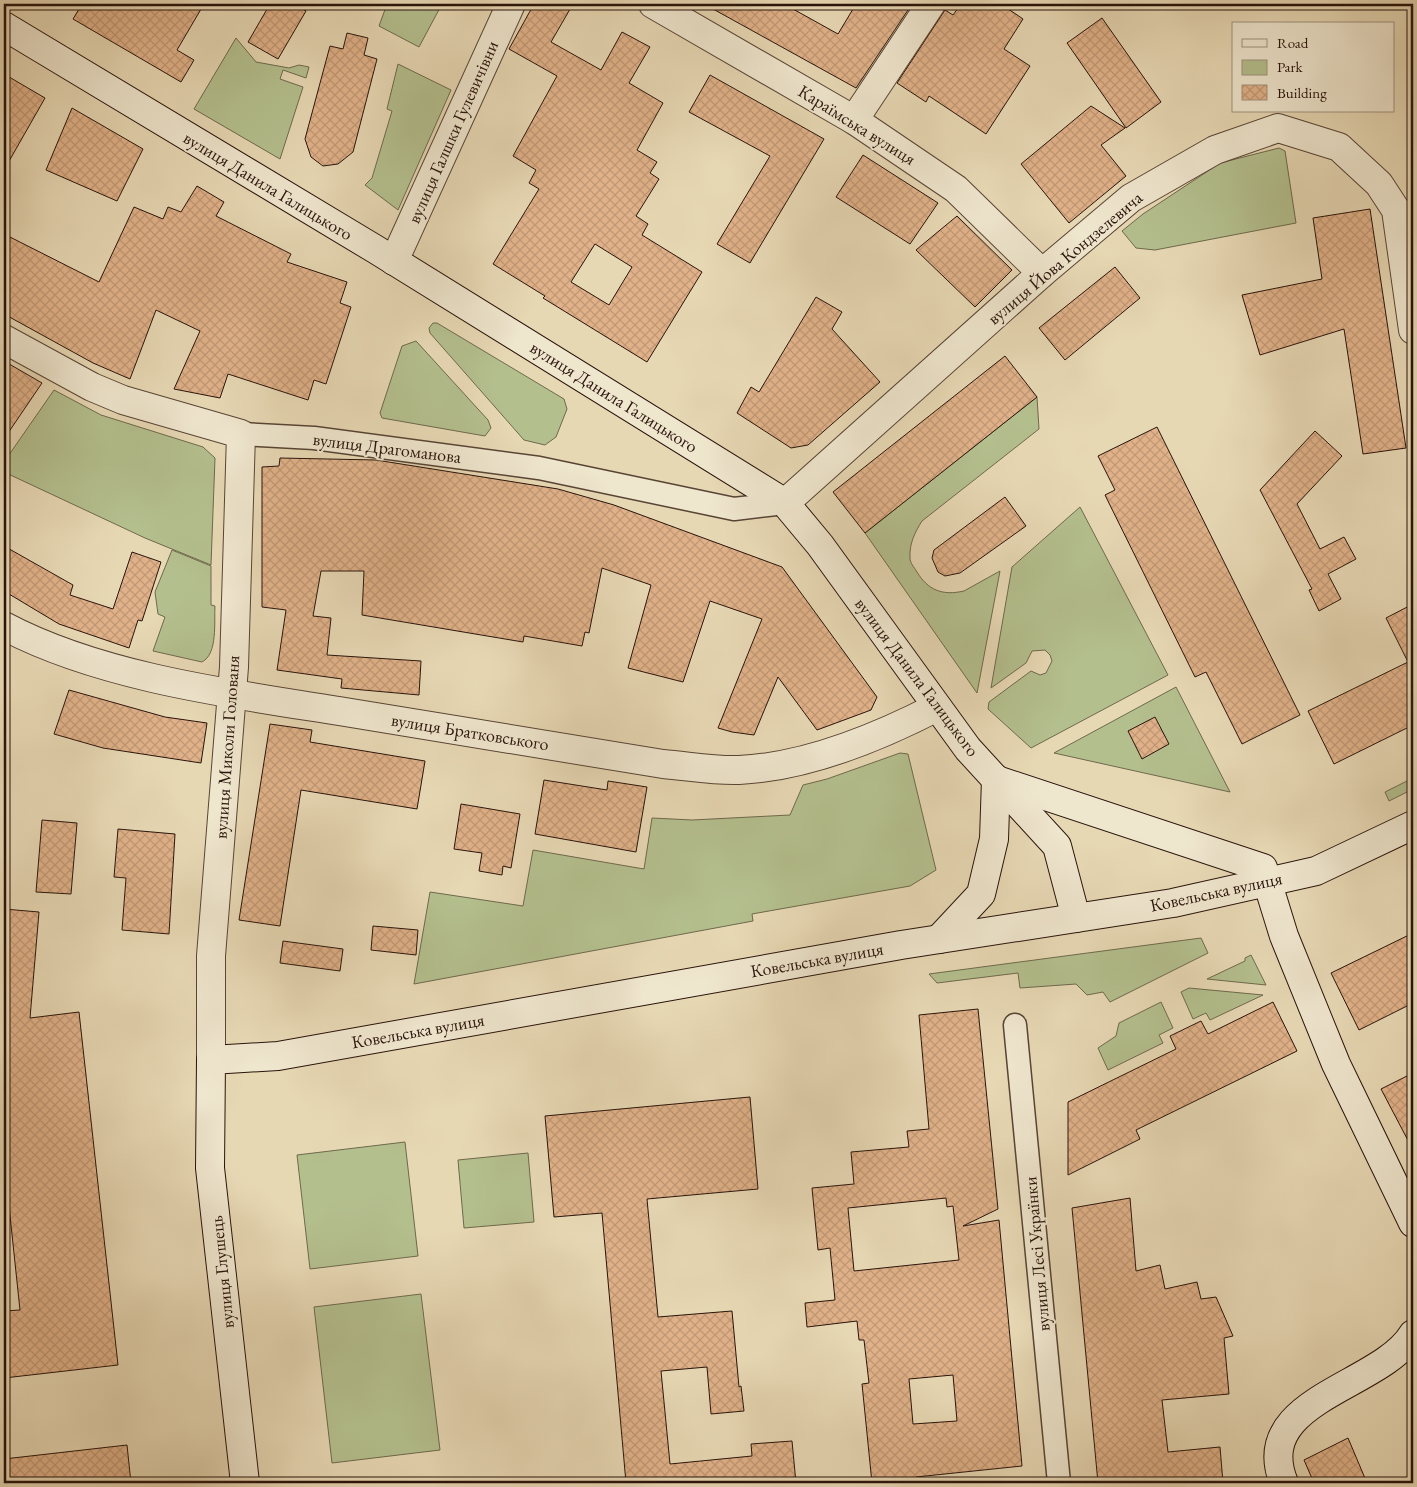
<svg xmlns="http://www.w3.org/2000/svg" width="1417" height="1487" font-family="'EB Garamond',serif">
<style>
.green{fill:#b4bf8e;stroke:#6e694c}
.building{fill:url(#building-cross-hatch);stroke:#29130b;fill-rule:evenodd}
.lines{fill:none;stroke-linecap:round;stroke-linejoin:round}
.pedestrian-casing{stroke:#584435;stroke-width:25}
.minor-casing{stroke:#584435;stroke-width:30}
.secondary-casing{stroke:#29130b;stroke-width:30}
.pedestrian{stroke:#efe6ce;stroke-width:22}
.minor{stroke:#efe6ce;stroke-width:28}
.secondary{stroke:#efe6ce;stroke-width:28}
.labels{text-anchor:middle;stroke-width:4;stroke-linejoin:round;paint-order:stroke}
.street-label{font-size:18px;fill:#29130b;stroke:#efe6ce}
</style>
<defs>
<pattern id="building-cross-hatch" width="8" height="8" patternUnits="userSpaceOnUse" patternTransform="scale(1.25)"><rect width="8" height="8" fill="#e1b289"/><path d="M0 0l8 8M0 8l8-8" fill="none" stroke="#c19875"/></pattern>
</defs>
<rect width="100%" height="100%" fill="#e7d8b4"/>
<filter id="stains"><feTurbulence type="fractalNoise" baseFrequency=".004" numOctaves="4"/><feColorMatrix values="0 0 0 0 .2 0 0 0 0 .09 0 0 0 0 .02 0 0 0 .5 -.17"/></filter>
<radialGradient id="worn" r=".72"><stop offset=".6" stop-color="#630" stop-opacity="0"/><stop offset="1" stop-color="#630" stop-opacity=".3"/></radialGradient>
<g class="green">
<polygon points="387,4 442,4 419,47 379,26"/>
<polygon points="236,38 256,62 289,68 299,65 309,67 306,78 283,70 280,79 303,87 280,159 194,109"/>
<polygon points="398,64 451,90 398,210 365,185 372,178 392,111 387,109"/>
<polygon points="1279,148 1285,151 1296,223 1155,250 1136,248 1122,231 1143,214 1220,163"/>
<polygon points="433,323 437,323 564,399 567,409 556,437 545,445 524,440 430,333 429,328"/>
<polygon points="416,341 488,420 491,428 485,436 382,418 380,413 402,346"/>
<polygon points="54,390 101,415 203,447 215,458 211,565 145,538 4,472 4,462"/>
<path d="M 1037,397 L 1039,429 L 922,521 C 915,532 909,544 910,558 C 910,563 914,567 917,572 C 928,590 942,596 964,591 L 1000,571 L 977,693 L 865,533 Z"/>
<polygon points="1080,507 1168,675 1031,748 988,709 989,702 1031,671 1040,675 1046,673 1052,661 1050,655 1045,650 1032,651 1026,663 991,688 1012,567"/>
<path d="M 172,550 L 211,566 L 211,605 L 215,606 C 214,621 218,654 202,662 L 153,651 L 165,617 L 158,614 L 155,592 Z"/>
<polygon points="1176,687 1230,792 1054,753"/>
<polygon points="900,753 908,754 936,870 910,886 752,914 753,921 414,984 430,892 523,906 533,850 644,869 652,818 692,820 790,815 803,785 827,779"/>
<polygon points="1413,778 1413,789 1389,801 1385,792"/>
<polygon points="1201,938 1208,953 1110,1002 1103,992 1087,995 1076,984 1020,988 1018,973 937,983 929,974"/>
<polygon points="1251,955 1266,985 1207,979 1245,961 1245,958"/>
<polygon points="1189,988 1263,995 1210,1020 1206,1013 1193,1019 1181,992"/>
<polygon points="1161,1002 1173,1028 1159,1035 1163,1043 1108,1070 1098,1048 1116,1036 1119,1023"/>
<polygon points="405,1142 418,1256 310,1269 297,1155"/>
<polygon points="528,1153 534,1222 464,1228 458,1160"/>
<polygon points="421,1294 440,1450 332,1463 314,1307"/>
</g>
<g class="building">
<polygon points="82,4 204,4 177,50 194,60 181,82 73,19"/>
<polygon points="270,4 293,4 306,11 278,59 248,42"/>
<path d="M 534,4 L 573,4 L 551,42 L 601,70 L 622,32 L 650,47 L 629,83 L 663,103 L 637,150 L 657,162 L 650,173 L 659,179 L 636,216 L 648,224 L 642,235 L 702,272 L 647,362 L 543,298 L 545,296 L 493,264 L 539,189 L 529,183 L 536,170 L 513,156 L 557,76 L 509,49 ZM 595,244 L 632,267 L 609,305 L 571,282 Z"/>
<polygon points="704,4 784,4 838,34 856,4 912,4 856,88"/>
<polygon points="961,4 1001,4 1023,19 1004,49 1030,66 986,134 929,96 926,102 897,83 945,10 953,15"/>
<polygon points="1102,18 1161,102 1126,128 1067,43"/>
<polygon points="347,33 368,38 364,55 377,59 353,152 338,164 323,166 311,157 305,139 330,46 343,49"/>
<polygon points="4,74 45,98 4,170"/>
<polygon points="710,75 824,139 750,263 717,244 770,156 689,112"/>
<polygon points="1091,106 1125,128 1101,145 1126,176 1069,223 1021,164"/>
<polygon points="72,108 143,149 117,201 46,170"/>
<polygon points="863,155 938,203 910,244 836,197"/>
<polygon points="197,186 224,202 216,216 291,254 287,262 347,282 340,303 351,307 326,384 314,380 308,400 228,374 220,398 174,389 200,331 156,310 130,379 93,363 4,314 4,234 99,282 134,207 163,219 168,207 181,212"/>
<polygon points="1370,209 1406,448 1363,454 1344,329 1260,355 1242,295 1322,279 1313,218"/>
<polygon points="957,216 1012,270 975,307 916,250"/>
<polygon points="1115,267 1140,298 1065,360 1039,328"/>
<polygon points="816,297 842,312 832,329 880,382 808,445 791,448 737,413 751,387 759,392"/>
<polygon points="1005,356 1037,397 865,533 833,492"/>
<polygon points="4,361 42,383 4,439"/>
<polygon points="1157,427 1300,715 1242,744 1206,672 1195,677 1105,495 1115,490 1098,456"/>
<polygon points="1315,431 1342,456 1297,504 1320,549 1344,537 1356,559 1328,574 1341,599 1319,611 1309,590 1312,589 1260,490"/>
<polygon points="280,458 376,460 558,489 614,505 782,567 877,697 871,710 817,730 778,677 754,735 732,732 718,728 762,619 710,601 683,682 628,668 651,585 602,568 589,633 585,632 582,646 524,636 523,642 362,615 364,571 321,571 313,616 331,618 327,655 421,661 419,695 341,688 342,679 277,670 286,610 262,607 262,467 279,466"/>
<polygon points="1005,497 1026,526 960,573 945,576 938,572 932,558 934,550"/>
<polygon points="4,546 73,585 70,595 113,609 132,552 161,562 142,621 138,620 129,648 59,624 4,591"/>
<polygon points="1413,604 1413,725 1334,764 1308,711 1408,662 1386,618"/>
<polygon points="69,690 165,717 207,723 201,763 103,748 54,734"/>
<polygon points="1155,717 1169,744 1142,759 1128,731"/>
<polygon points="270,724 312,730 310,742 425,761 417,809 301,790 280,926 239,920"/>
<polygon points="544,780 607,790 608,781 647,787 636,852 535,834"/>
<polygon points="461,804 520,814 511,868 503,866 502,875 479,871 482,853 454,849"/>
<polygon points="42,820 77,823 71,894 36,892"/>
<polygon points="118,829 175,834 169,934 122,930 126,878 114,877"/>
<polygon points="4,909 39,912 30,1018 79,1012 118,1365 4,1378 4,1311 20,1310 4,1159"/>
<polygon points="373,926 418,930 416,955 371,950"/>
<polygon points="1413,933 1413,1003 1359,1030 1331,973"/>
<polygon points="283,941 343,949 340,971 280,963"/>
<polygon points="1273,1002 1297,1051 1136,1130 1140,1139 1068,1175 1068,1102 1176,1049 1170,1036 1201,1021 1208,1034"/>
<path d="M 978,1009 L 998,1209 L 963,1226 L 999,1220 L 1022,1466 L 916,1477 L 917,1483 L 872,1483 L 862,1384 L 869,1383 L 864,1340 L 859,1340 L 857,1321 L 807,1327 L 805,1303 L 835,1300 L 830,1248 L 818,1250 L 812,1188 L 854,1184 L 851,1152 L 909,1147 L 907,1131 L 929,1129 L 919,1015 ZM 946,1198 L 947,1207 L 953,1206 L 959,1260 L 854,1271 L 848,1208 ZM 953,1375 L 957,1421 L 913,1424 L 909,1379 Z"/>
<polygon points="1413,1073 1413,1150 1381,1089"/>
<polygon points="750,1097 758,1189 647,1199 658,1317 732,1311 739,1387 741,1386 744,1411 711,1414 707,1367 661,1371 670,1464 752,1456 751,1444 792,1441 796,1483 626,1483 602,1213 554,1217 545,1116"/>
<polygon points="1130,1198 1136,1271 1160,1265 1165,1289 1197,1282 1201,1299 1216,1297 1233,1336 1224,1338 1229,1394 1162,1400 1168,1452 1220,1447 1223,1483 1098,1483 1072,1208"/>
<polygon points="1348,1438 1367,1483 1314,1483 1304,1460"/>
<polygon points="127,1445 131,1483 4,1483 4,1459"/>
</g>
<g class="lines">
<defs>
<g id="pedestrian">
<polyline points="241,434 314,438 539,468 734,509 785,503"/>
<polyline points="1015,1025 1059,1483"/>
</g>
<g id="minor">
<polyline points="653,4 854,120 956,189 1042,273"/>
<polyline points="854,120 931,4"/>
<polyline points="394,261 511,4"/>
<polyline points="4,339 92,387 123,400 241,434 234,667 211,956 211,1060"/>
<polyline points="785,503 1042,273 1131,198 1215,150 1278,128 1339,147 1379,184 1396,210 1413,330"/>
<path d="M 4,626 C 100,677 231,694 339,711 C 447,728 555,746 663,764 C 688,766 714,771 739,770 C 807,767 877,738 937,707"/>
</g>
<g id="secondary">
<polyline points="4,26 375,249 785,503 820,545 968,749 1057,846 1076,918"/>
<polyline points="997,780 1263,868 1284,936 1336,1064 1413,1223"/>
<polyline points="939,939 981,894 994,839 996,779"/>
<polyline points="245,1483 210,1168 211,1060 278,1056 901,945 1173,903 1316,871 1413,825"/>
<path d="M 1284,1483 C 1250,1399 1380,1388 1413,1334"/>
</g>
</defs>
<use href="#pedestrian" class="pedestrian-casing"/>
<use href="#minor" class="minor-casing"/>
<use href="#secondary" class="secondary-casing"/>
<use href="#pedestrian" class="pedestrian"/>
<use href="#minor" class="minor"/>
<use href="#secondary" class="secondary"/>
</g>
<g class="labels">
<g class="street-label">
<text transform="translate(857 125) rotate(32)" y="6">Караїмська вулиця</text>
<text transform="translate(453 132) rotate(-66)" y="6">вулиця Галшки Гулевичівни</text>
<text transform="translate(268 186) rotate(31)" y="6">вулиця Данила Галицького</text>
<text transform="translate(1065 258) rotate(-40)" y="6">вулиця Йова Кондзелевича</text>
<text transform="translate(614 397) rotate(32)" y="6">вулиця Данила Галицького</text>
<text transform="translate(387 448) rotate(7)" y="6">вулиця Драгоманова</text>
<text transform="translate(917 677) rotate(53)" y="6">вулиця Данила Галицького</text>
<text transform="translate(470 732) rotate(9)" y="6">вулиця Братковського</text>
<text transform="translate(227 747) rotate(-86)" y="6">вулиця Миколи Голованя</text>
<text transform="translate(1216 892) rotate(-12)" y="6">Ковельська вулиця</text>
<text transform="translate(817 960) rotate(-10)" y="6">Ковельська вулиця</text>
<text transform="translate(418 1031) rotate(-10)" y="6">Ковельська вулиця</text>
<text transform="translate(1037 1254) rotate(-95)" y="6">вулиця Лесі Українки</text>
<text transform="translate(222 1272) rotate(-96)" y="6">вулиця Глушець</text>
</g>
</g>
<rect width="1417" height="1487" fill="none" stroke="#e7d8b4" stroke-width="20"/>
<rect x="5" y="5" width="1407" height="1477" fill="none" stroke="#29130b" stroke-width="2.5"/>
<rect x="10" y="10" width="1397" height="1467" fill="none" stroke="#29130b"/>
<rect x="1232" y="22" width="162" height="90" fill="#efe6ce" stroke="#a09280"/>
<rect x="1242" y="39" width="25" height="8" fill="#efe6ce" stroke="#a09280"/>
<text x="1277" y="48" font-size="15" fill="#29130b">Road</text>
<rect x="1242" y="60" width="25" height="15" fill="#b4bf8e" stroke="#a09280"/>
<text x="1277" y="72" font-size="15" fill="#29130b">Park</text>
<rect x="1242" y="85" width="25" height="15" fill="url(#building-cross-hatch)" stroke="#a09280"/>
<text x="1277" y="98" font-size="15" fill="#29130b">Building</text>
<rect width="100%" height="100%" filter="url(#stains)"/>
<rect width="100%" height="100%" fill="url(#worn)"/>
</svg>
